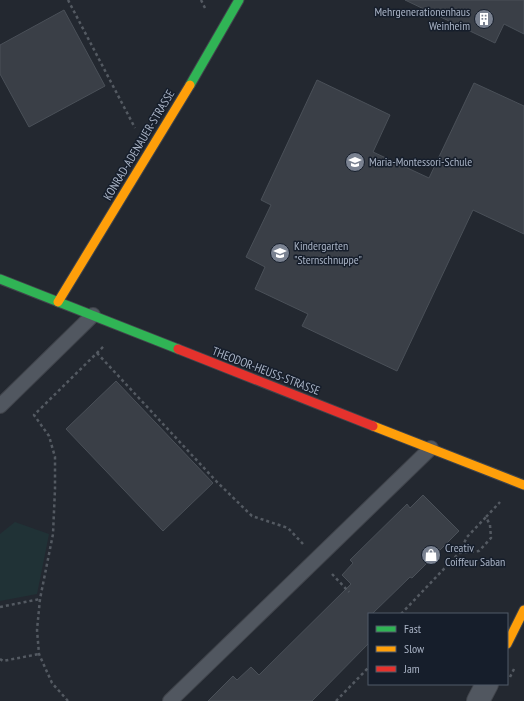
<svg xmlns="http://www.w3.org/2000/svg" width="524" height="701" font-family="'PT Sans Narrow',sans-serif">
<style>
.green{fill:#203236}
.building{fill:#3a3f47;stroke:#4a5058}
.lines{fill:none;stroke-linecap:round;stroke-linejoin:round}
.lane-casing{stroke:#40444b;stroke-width:16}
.street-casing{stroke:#40444b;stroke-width:24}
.fast-casing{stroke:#40444b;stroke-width:11}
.slow-casing{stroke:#40444b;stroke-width:11}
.jam-casing{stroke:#40444b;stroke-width:11}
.path{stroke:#545a62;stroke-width:2.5;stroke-dasharray:3 3;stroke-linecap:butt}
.lane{stroke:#515760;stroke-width:14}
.street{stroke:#515760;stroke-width:22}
.fast{stroke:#30b455;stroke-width:9}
.slow{stroke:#ff9f0a;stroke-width:9}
.jam{stroke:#e5322d;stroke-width:9}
.labels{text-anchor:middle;stroke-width:3;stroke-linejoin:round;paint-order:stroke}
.poi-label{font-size:12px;fill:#a9b3c5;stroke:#161e2b;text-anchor:start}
.street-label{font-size:12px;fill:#a9b3c5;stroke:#161e2b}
</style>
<rect width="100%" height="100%" fill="#232830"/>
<polygon class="green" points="15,522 49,534 37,594 0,601 0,534"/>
<g class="building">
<polygon points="405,0 524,0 524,34 504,24 495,43"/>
<polygon points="64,10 105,86 29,127 0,74 0,45"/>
<polygon points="317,80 390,115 373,152 429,178 474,83 524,106 524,234 473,210 397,371 302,326 308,314 255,289 265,267 246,257 271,205 261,200"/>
<polygon points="116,381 213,483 163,531 66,429"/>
<polygon points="423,495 459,531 412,578 410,577 372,614 369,614 369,643 312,701 208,701 233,676 237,680 251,667 259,675 351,584 342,575 353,563 350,560 407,504 410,508"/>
</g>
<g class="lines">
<defs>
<g id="lane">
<polyline points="0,406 93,315"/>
<polyline points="170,701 431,448"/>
</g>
<polyline id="street" points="478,701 487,684"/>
<g id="fast">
<polyline points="190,85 239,0"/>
<polyline points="0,279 178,349"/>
</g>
<g id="slow">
<polyline points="58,302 190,85"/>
<polyline points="373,426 524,485"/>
<polyline points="507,644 524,610"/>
</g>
<polyline id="jam" points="178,349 373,426"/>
</defs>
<use href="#lane" class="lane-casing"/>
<use href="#street" class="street-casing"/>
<use href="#fast" class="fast-casing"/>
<use href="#slow" class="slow-casing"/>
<use href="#jam" class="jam-casing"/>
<g class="path">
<polyline points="68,0 135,128"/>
<polyline points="201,0 205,8"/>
<polyline points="97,353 217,482 252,516 288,528 303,544"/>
<polyline points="459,553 467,537 486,517"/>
<polyline points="332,574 349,592"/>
<polyline points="0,607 40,599"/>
<polyline points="401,614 459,553 479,551 491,538 490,525 486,517 500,502"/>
<polyline points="0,659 3,661 39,654"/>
<polyline points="510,677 515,667"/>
<polyline points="68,701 52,683 39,654 37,630 40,599 53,534 55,489 55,457 49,436 34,415 104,346"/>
<polyline points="336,701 369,667"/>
</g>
<use href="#lane" class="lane"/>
<use href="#street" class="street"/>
<use href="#fast" class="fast"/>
<use href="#slow" class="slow"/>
<use href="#jam" class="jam"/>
</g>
<defs>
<symbol id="building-disc" viewBox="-11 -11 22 22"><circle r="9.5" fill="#7a8291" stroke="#161e2b"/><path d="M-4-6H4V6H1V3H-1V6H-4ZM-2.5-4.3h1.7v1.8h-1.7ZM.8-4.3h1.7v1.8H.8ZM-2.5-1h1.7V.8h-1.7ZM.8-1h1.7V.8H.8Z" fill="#fff"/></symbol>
<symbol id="school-disc" viewBox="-11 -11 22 22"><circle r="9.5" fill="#7a8291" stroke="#161e2b"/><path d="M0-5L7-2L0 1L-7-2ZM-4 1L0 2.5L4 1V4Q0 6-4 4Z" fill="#fff"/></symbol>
<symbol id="shop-disc" viewBox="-11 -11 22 22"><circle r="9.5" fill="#7a8291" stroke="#161e2b"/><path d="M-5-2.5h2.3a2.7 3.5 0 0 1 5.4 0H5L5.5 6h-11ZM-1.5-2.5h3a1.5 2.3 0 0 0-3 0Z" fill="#fff"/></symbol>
</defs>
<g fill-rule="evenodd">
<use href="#building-disc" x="473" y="8" width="22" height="22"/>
<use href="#school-disc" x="344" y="151" width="22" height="22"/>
<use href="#school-disc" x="269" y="242" width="22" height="22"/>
<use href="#shop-disc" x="420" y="544" width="22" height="22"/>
</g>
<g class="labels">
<g class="poi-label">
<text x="470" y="16" text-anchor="end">Mehrgenerationenhaus<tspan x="470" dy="14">Weinheim</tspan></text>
<text x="369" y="166">Maria-Montessori-Schule</text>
<text x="294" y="250">Kindergarten<tspan x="294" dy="14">"Sternschnuppe"</tspan></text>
<text x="445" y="552">Creativ<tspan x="445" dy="14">Coiffeur Saban</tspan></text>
</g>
<g class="street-label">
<text transform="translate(139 145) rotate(-59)" y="4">KONRAD-ADENAUER-STRASSE</text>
<text transform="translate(266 371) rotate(21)" y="4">THEODOR-HEUSS-STRASSE</text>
</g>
</g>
<rect x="368" y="613" width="140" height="72" fill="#161e2b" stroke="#515a69"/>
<rect x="376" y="626" width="20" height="6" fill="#30b455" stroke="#515a69"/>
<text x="404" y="633" font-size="12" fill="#a9b3c5">Fast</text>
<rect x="376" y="646" width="20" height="6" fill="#ff9f0a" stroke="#515a69"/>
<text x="404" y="653" font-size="12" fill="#a9b3c5">Slow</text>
<rect x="376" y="666" width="20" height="6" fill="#e5322d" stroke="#515a69"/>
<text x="404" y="673" font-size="12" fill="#a9b3c5">Jam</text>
</svg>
